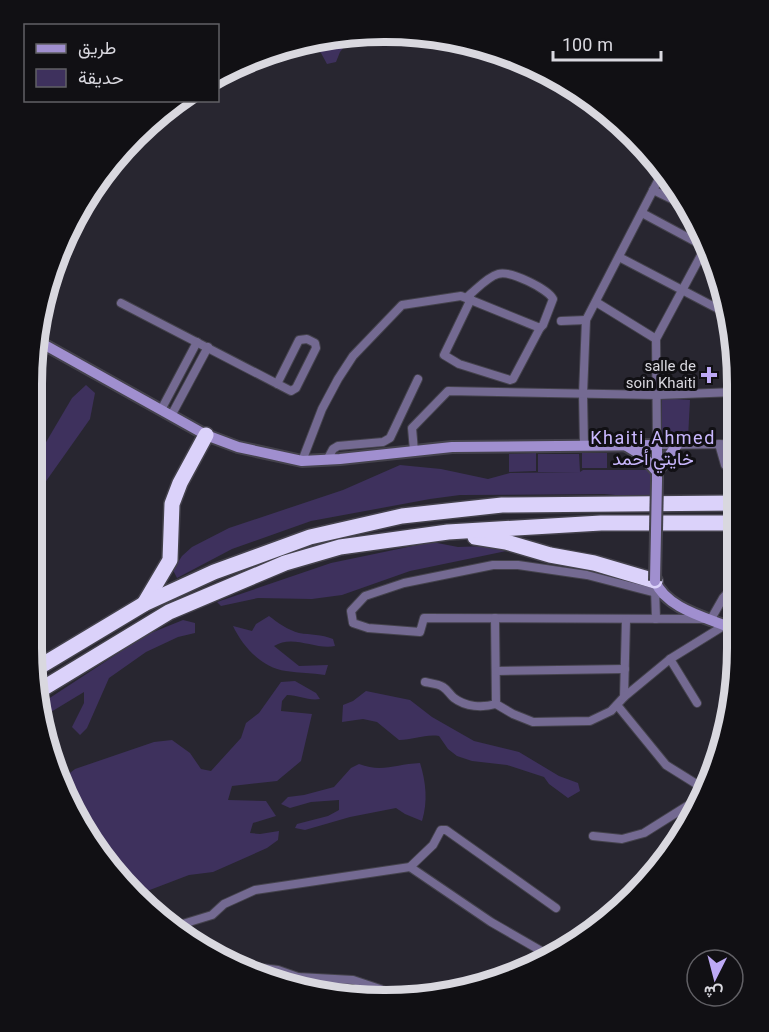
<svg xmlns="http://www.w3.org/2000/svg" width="769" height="1032" font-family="Georgia,Vazirmatn,serif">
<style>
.green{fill:#3e315d}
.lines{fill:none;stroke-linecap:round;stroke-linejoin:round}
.minor-casing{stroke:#44424c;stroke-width:10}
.secondary-casing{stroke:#44424c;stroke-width:14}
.motorway-casing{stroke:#44424c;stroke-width:18}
.minor{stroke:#746a92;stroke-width:8}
.secondary{stroke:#a08fcf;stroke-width:10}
.motorway{stroke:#dbd2fa;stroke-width:15}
.secondary-bridge-casing{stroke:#44424c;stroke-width:14;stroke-linecap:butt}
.secondary-bridge{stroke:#a08fcf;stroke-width:10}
.poi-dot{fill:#bda9f5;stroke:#111014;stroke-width:2}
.labels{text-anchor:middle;stroke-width:6;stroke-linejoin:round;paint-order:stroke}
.poi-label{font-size:15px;fill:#d9d8df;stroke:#111014;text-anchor:end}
.quarter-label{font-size:18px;letter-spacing:1.5px;fill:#cab8ff;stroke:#111014}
.rim{fill:none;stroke:#d9d8df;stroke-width:8}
</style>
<rect width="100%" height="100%" fill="#282630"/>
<g class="green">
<polygon points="360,39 349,41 340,52 336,62 327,64 321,53 312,47 303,50 297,43"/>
<polygon points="86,385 95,393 90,419 32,501 32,466 72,398"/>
<polygon points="662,398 690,400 688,438 662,438"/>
<polygon points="536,453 536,471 509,472 509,454"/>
<rect x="582" y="453" width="25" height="15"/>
<polygon points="538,454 579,454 580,472 583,470 652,470 651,498 604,494 460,495 430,499 311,521 232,549 177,578 173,570 182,556 192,547 229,528 343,490 400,465 441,469 488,479 510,473 580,472 538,472"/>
<polygon points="432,542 458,547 487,546 511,550 410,571 342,595 312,599 258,598 221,606 217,602 331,563"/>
<path d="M 269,616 C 278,623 288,630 299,633 C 311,635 321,634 333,639 L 335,646 C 315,650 293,634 274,646 L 299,666 L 328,665 L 325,675 C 312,673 299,673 286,671 C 262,668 243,647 233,626 L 252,631 L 256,624 Z"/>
<polygon points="183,620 195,623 195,633 178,637 146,652 109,678 87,728 80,735 72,727 84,703 84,692 41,718 39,705 146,635"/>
<path d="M 295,681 L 316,693 L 320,699 C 308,701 299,695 287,695 L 282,701 L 281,711 L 312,714 L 301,761 L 277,781 L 232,786 L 228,800 L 266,801 L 276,816 L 253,823 L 250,833 L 260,834 L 279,831 L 278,840 L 267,848 L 213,872 L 189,875 L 134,896 L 79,824 L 61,780 L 75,769 L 154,742 L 172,740 L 190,753 L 201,769 L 211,771 L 241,738 L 246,723 L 259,713 L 281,682 Z"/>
<path d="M 366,691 L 410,700 L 432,717 L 474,741 L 519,752 L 559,776 L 578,783 L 580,791 L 568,798 L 549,784 L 544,777 L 507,765 L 472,761 L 457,756 L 448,749 L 439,736 C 425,734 413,740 399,740 L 377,722 L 363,719 L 342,722 L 343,705 L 353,701 Z"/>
<path d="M 420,763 C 426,782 428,802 422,821 L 405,814 L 396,808 L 350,817 L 305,830 L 295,828 L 297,824 L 328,816 L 339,810 L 339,800 L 311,802 L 290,808 L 281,804 L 288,797 L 304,795 L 334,787 L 351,768 L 359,764 C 382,773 396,764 420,763 Z"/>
</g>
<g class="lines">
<defs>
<g id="minor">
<polyline points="645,155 652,159"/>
<polyline points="653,190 686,206"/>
<polyline points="642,213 711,250"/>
<polyline points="619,257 728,314"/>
<polyline points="471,299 444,355 459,364 510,380 513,379 540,328"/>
<polyline points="596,302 656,339 657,445 735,444"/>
<polyline points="121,303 291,391 296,388 316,348 315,343 307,339 299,340 277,384"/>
<polyline points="561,321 586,320"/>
<polyline points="656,339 707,244"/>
<polyline points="161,410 197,342"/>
<polyline points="171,416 208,347"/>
<polyline points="719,444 725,465 735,475"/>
<polyline points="584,446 583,394 586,320 664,169"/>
<polyline points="414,451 412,428 448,391 658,395 735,392"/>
<polyline points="327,460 333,449 338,446 383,442 390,438 418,379"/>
<path d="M 302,461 L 322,409 L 338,379 L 353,356 L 402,305 L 461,296 L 540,328 L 543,325 L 553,299 C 548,289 510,270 498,274 C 487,277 476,290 467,297"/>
<polyline points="655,588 656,619"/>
<polyline points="664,595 587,575 518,565 493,565 404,583 365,596 351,611 353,623 368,628 420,632 424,618 711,619 723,598 736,584"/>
<polyline points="495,618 496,704 513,714 533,722 590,721 611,711 624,697 626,620"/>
<polyline points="670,659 697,703"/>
<polyline points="496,671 625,669"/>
<path d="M 425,682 C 430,683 439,684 443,687 C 448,690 450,695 454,698 C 466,707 482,708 496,704"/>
<polyline points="624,697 670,659 725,625"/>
<polyline points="617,705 666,765 706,790"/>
<polyline points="593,836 622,839 644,833 703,796"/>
<polyline points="410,867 491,922 550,956"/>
<polyline points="176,926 212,915 224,904 255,890 410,867 433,845 441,830 446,830 556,908"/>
<polyline points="228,964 278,970 298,977 353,980 392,993"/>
<polyline points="296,987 298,977"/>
</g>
<g id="secondary">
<polyline points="36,340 206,435 238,447 302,461 340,459 452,447 657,445 657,481"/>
<polyline points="625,445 643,456 657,472 677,445"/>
<path d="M 655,581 C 667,610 710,618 736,630"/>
</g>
<g id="motorway">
<polyline points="475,537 506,542 550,555 594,563 655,581"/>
<polyline points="144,604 170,560 172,504 180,483 206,435"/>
<polyline points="34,670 144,604 214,572 310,537 402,516 502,505 736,503"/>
<polyline points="37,692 169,612 285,563 340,547 448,532 601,523 736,523"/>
</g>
</defs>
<use href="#minor" class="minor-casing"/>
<use href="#secondary" class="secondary-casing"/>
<use href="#motorway" class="motorway-casing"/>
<use href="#minor" class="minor"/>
<use href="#secondary" class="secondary"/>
<use href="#motorway" class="motorway"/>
<defs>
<polyline id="secondary-bridge" points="655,581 657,481"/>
</defs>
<use href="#secondary-bridge" class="secondary-bridge-casing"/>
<use href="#secondary-bridge" class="secondary-bridge"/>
</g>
<path class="poi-dot" d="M706 366h6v6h6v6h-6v6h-6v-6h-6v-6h6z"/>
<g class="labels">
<g class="poi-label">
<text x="696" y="371">salle de<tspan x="696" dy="17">soin Khaiti</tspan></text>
</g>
<g class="quarter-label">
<text x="653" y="444">Khaiti Ahmed<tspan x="653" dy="21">خايتي أحمد</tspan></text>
</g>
</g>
<path d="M0 0H769V1032H0ZM384 42H385A342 342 0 0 1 727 384V648A342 342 0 0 1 385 990H384A342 342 0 0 1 42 648V384A342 342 0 0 1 384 42Z" fill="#111014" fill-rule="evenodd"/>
<path class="rim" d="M384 42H385A342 342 0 0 1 727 384V648A342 342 0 0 1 385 990H384A342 342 0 0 1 42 648V384A342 342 0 0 1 384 42Z"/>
<rect x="24" y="24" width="195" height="78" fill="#111014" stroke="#616065" stroke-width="1.5"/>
<rect x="36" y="44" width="30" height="9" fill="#a08fcf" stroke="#616065" stroke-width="1.5"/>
<text x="78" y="54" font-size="18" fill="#d9d8df">طريق</text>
<rect x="36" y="69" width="30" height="18" fill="#3e315d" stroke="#616065" stroke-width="1.5"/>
<text x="78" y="84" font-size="18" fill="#d9d8df">حديقة</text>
<g transform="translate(715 978) rotate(186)"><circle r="28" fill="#111014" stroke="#616065" stroke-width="1.5"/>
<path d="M0-4.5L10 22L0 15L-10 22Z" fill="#bda9f5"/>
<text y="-9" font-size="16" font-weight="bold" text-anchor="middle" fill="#d9d8df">ش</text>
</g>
<path d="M553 51v9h108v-9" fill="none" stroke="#d9d8df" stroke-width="3"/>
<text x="562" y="51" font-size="18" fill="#d9d8df" stroke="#111014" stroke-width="4.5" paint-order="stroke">100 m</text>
</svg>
